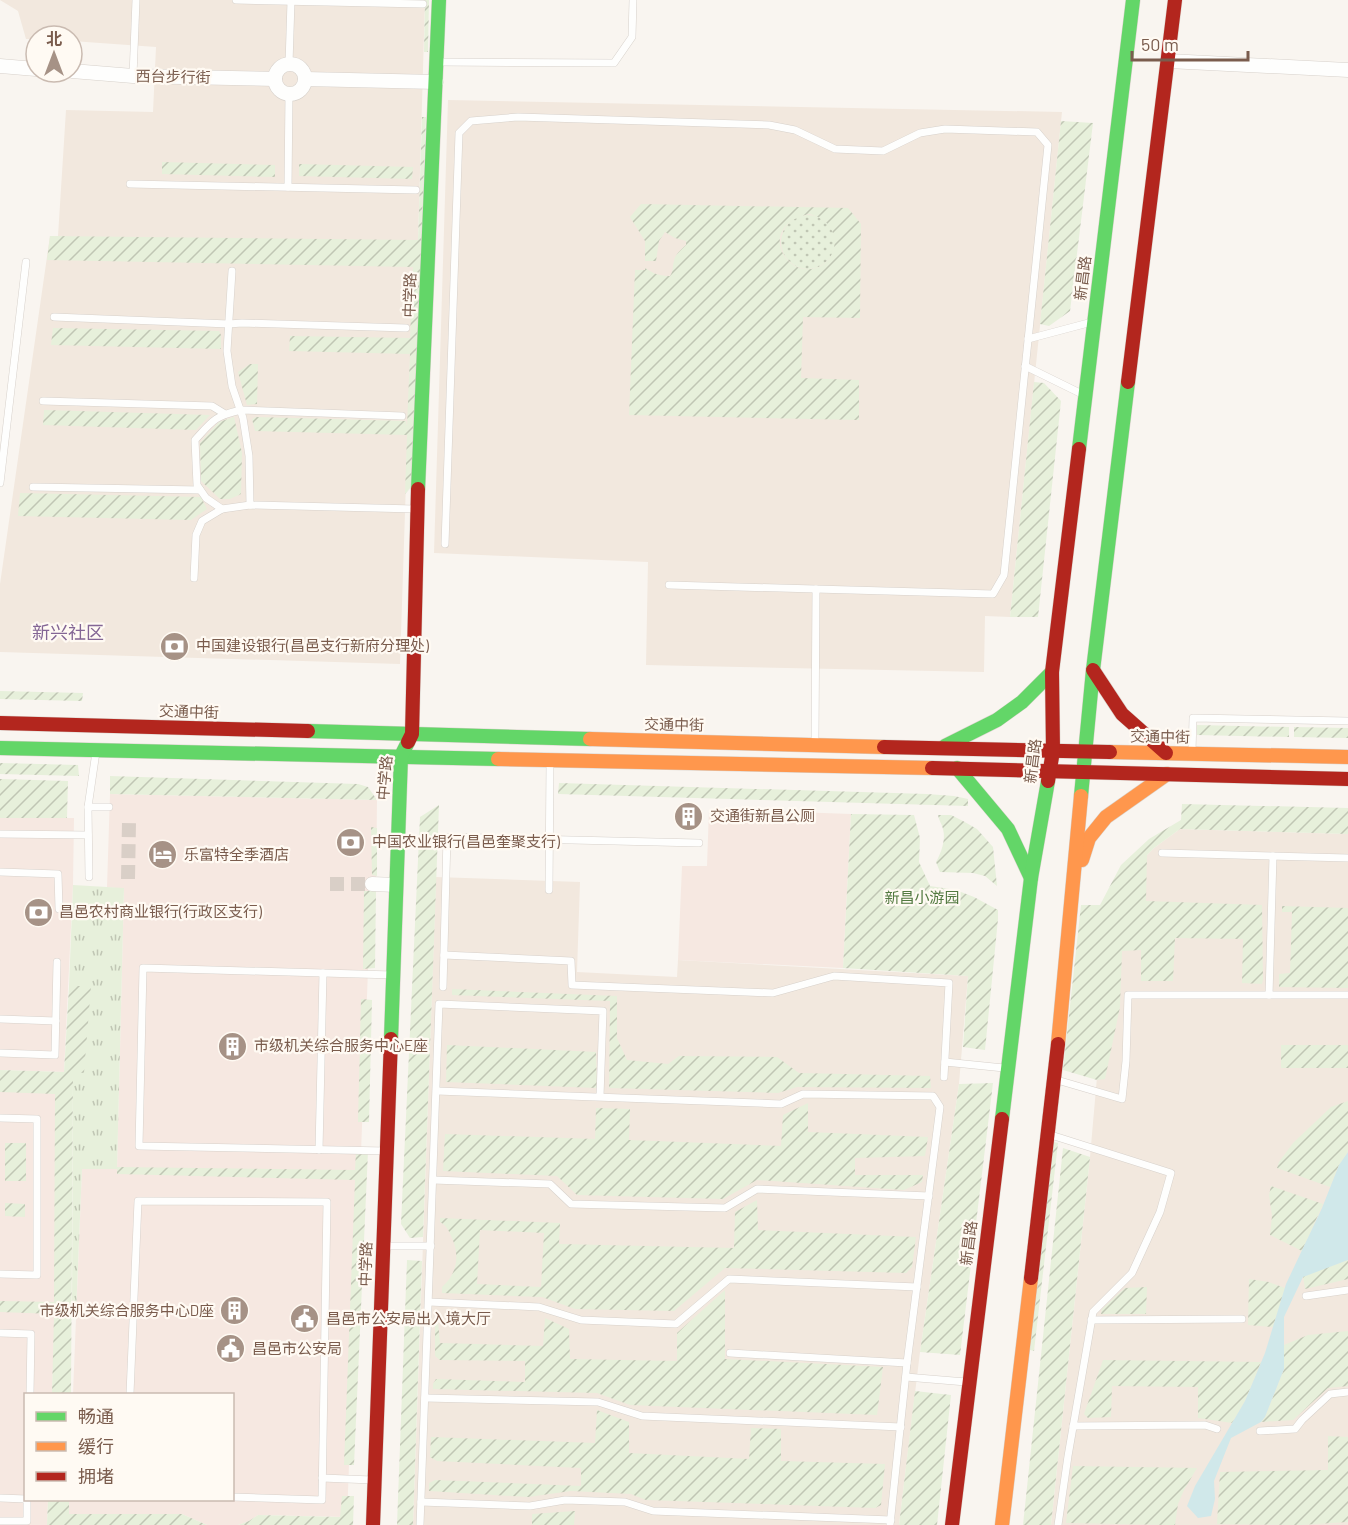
<svg xmlns="http://www.w3.org/2000/svg" width="1348" height="1525" font-family="Barlow,'Noto Sans SC',sans-serif">
<style>
.residential{fill:#f2e8de}
.commercial{fill:#f6e8e1}
.grass{fill:url(#grass-tufts)}
.park{fill:url(#park-dots)}
.garden{fill:url(#garden-furrows);fill-rule:evenodd}
.water{fill:#d0e8ea}
.lines{fill:none;stroke-linecap:round;stroke-linejoin:round}
.street-tunnel{stroke:#d9cfc7;stroke-width:14;stroke-dasharray:14 7;stroke-linecap:butt}
.lane-casing{stroke:#d7d1cb;stroke-width:8}
.street-casing{stroke:#d7d1cb;stroke-width:15}
.fast-casing{stroke:#d9d2cb;stroke-width:15}
.slow-casing{stroke:#d9d2cb;stroke-width:15}
.jam-casing{stroke:#d9d2cb;stroke-width:15}
.lane{stroke:#fefefd;stroke-width:7}
.street{stroke:#fefefd;stroke-width:14}
.fast{stroke:#63d668;stroke-width:14}
.slow{stroke:#ff974d;stroke-width:14}
.jam{stroke:#b3261e;stroke-width:14}
.labels{text-anchor:middle;stroke-width:4.5;stroke-linejoin:round;paint-order:stroke}
.street-label{font-size:15px;fill:#7a5c4d;stroke:#fffaf3}
.poi-label{font-size:15px;fill:#7a5c4d;stroke:#fffaf3;text-anchor:start}
.park-label{font-size:15px;fill:#537a41;stroke:#fffaf3}
.quarter-label{font-size:18px;fill:#846695;stroke:#fffaf3}
</style>
<defs>
<pattern id="grass-tufts" width="24" height="20" patternUnits="userSpaceOnUse" patternTransform="scale(1.5)"><rect width="24" height="20" fill="#e7f0db"/><path d="M3 7l-1-3M5 7V3M7 7l1-3M15 17l-1-3M17 17v-4M19 17l1-3" fill="none" stroke="#c0c6b4"/></pattern>
<pattern id="park-dots" width="8" height="8" patternUnits="userSpaceOnUse" patternTransform="scale(1.5)"><rect width="8" height="8" fill="#e7f0db"/><path d="M2 2h.1M6 6h.1" fill="none" stroke="#c0c6b4" stroke-width="1.8" stroke-linecap="round"/></pattern>
<pattern id="garden-furrows" width="10" height="10" patternUnits="userSpaceOnUse" patternTransform="scale(1.5)"><rect width="10" height="10" fill="#e7f0db"/><path d="M-1 1l2-2M0 10L10 0M9 11l2-2" fill="none" stroke="#c0c6b4"/></pattern>
</defs>
<rect width="100%" height="100%" fill="#f9f5f0"/>
<g class="residential">
<polygon points="0,0 425,0 418,240 414,240 400,664 0,652 0,584 50,236 58,236 66,110 153,112 156,47 72,41 72,36 36,36 36,39 26,39 18,11"/>
<polygon points="448,100 1062,112 1010,617 985,616 984,672 646,665 648,562 434,553"/>
<polygon points="1180,829 1348,834 1348,1525 1051,1525 1090,1157 1112,906 1127,875 1154,848"/>
<polygon points="436,877 580,882 577,972 677,977 678,960 968,976 959,1084 920,1352 899,1525 413,1525"/>
</g>
<g class="commercial">
<polygon points="110,794 377,800 376,891 371,892 347,1517 258,1515 249,1521 238,1525 207,1525 182,1514 69,1514 69,1500 232,1500 232,1394 73,1394 82,1168 117,1169 124,889 107,887"/>
<polygon points="709,809 851,814 843,968 678,960 682,866 707,866"/>
<polygon points="0,818 74,818 73,885 64,1072 0,1070"/>
<polygon points="0,1077 73,1079 55,1308 52,1394 26,1394 26,1500 48,1500 47,1525 0,1525"/>
</g>
<polygon class="grass" points="73,885 124,888 117,1169 82,1169 76,1313 72,1313 73,1072 84,1072 69,986"/>
<circle class="park" cx="808" cy="242" r="27"/>
<g class="garden">
<polygon points="425,0 429,0 428,52 424,52"/>
<polygon points="422,117 426,117 412,486 405,494 407,435 255,431 252,419 256,417 406,421 407,426 410,354 289,351 290,336 410,338 413,267 47,260 50,236 418,240"/>
<polygon points="1061,121 1093,123 1070,311 1049,326 1040,324"/>
<polygon points="162,162 275,165 275,177 162,174"/>
<polygon points="299,164 413,167 412,179 299,176"/>
<path d="M 641,204 L 848,208 L 861,224 L 860,318 L 803,317 L 801,378 L 859,380 L 859,420 L 629,415 L 635,270 L 645,270 L 645,268 C 654,274 660,276 670,276 C 674,270 672,267 674,261 C 675,254 682,249 686,245 L 686,241 L 675,238 L 665,232 L 659,241 L 656,261 L 645,261 L 645,241 L 630,217 ZM 809,214 C 849,223 838,273 804,269 C 797,268 790,264 785,257 C 771,236 787,218 809,214 Z"/>
<polygon points="53,328 219,331 221,335 221,349 51,345"/>
<polygon points="250,364 258,364 257,404 247,405 238,372"/>
<polygon points="1034,382 1044,383 1061,401 1038,617 1010,617"/>
<polygon points="44,410 210,415 196,430 43,425"/>
<polygon points="234,417 242,453 241,494 230,499 220,499 201,481 200,443 219,422"/>
<polygon points="20,493 201,497 207,509 191,520 18,516"/>
<polygon points="0,691 83,693 82,701 0,699"/>
<polygon points="1197,725 1289,727 1289,737 1197,735"/>
<polygon points="1294,727 1348,728 1348,738 1294,737"/>
<polygon points="0,763 78,765 79,776 0,774"/>
<polygon points="110,776 358,784 368,787 377,800 110,794"/>
<polygon points="0,779 68,781 67,818 0,818"/>
<polygon points="559,783 927,794 954,796 968,799 968,806 558,794"/>
<polygon points="1182,804 1348,808 1348,834 1180,829 1154,848 1147,855 1146,901 1262,905 1263,980 1262,984 1242,983 1243,939 1175,938 1173,981 1141,981 1141,950 1122,951 1120,1007 1105,1079 1097,1080 1063,1070 1081,905 1100,905 1121,865 1149,839 1181,820"/>
<polygon points="439,805 423,1237 410,1238 401,1224 420,817"/>
<polygon points="851,814 914,815 920,838 919,862 930,886 956,890 974,897 998,910 998,919 985,1050 963,1047 968,976 843,968"/>
<path d="M 938,815 L 951,815 L 963,821 L 977,829 L 993,847 L 997,886 L 985,876 L 973,873 L 940,872 L 936,862 C 941,853 946,840 943,829 C 942,824 939,821 938,815 Z"/>
<polygon points="371,827 377,828 377,876 372,875"/>
<polygon points="364,891 376,891 375,968 363,969"/>
<polygon points="1282,906 1348,908 1348,988 1279,987 1279,974 1290,973 1292,912 1282,912"/>
<polygon points="69,986 91,986 84,1073 73,1072 71,1394 52,1394 54,1314 0,1312 0,1301 54,1302 55,1094 0,1092 0,1070 64,1072"/>
<polygon points="452,989 617,996 617,1038 627,1060 668,1064 679,1056 777,1057 799,1073 930,1076 931,1088 797,1087 778,1093 609,1088 610,1001 452,995"/>
<polygon points="361,999 372,1000 369,1122 358,1122"/>
<polygon points="447,1045 596,1052 597,1088 446,1082"/>
<rect x="1281" y="1045" width="67" height="23"/>
<polygon points="993,1083 960,1355 920,1352 959,1084"/>
<polygon points="1348,1101 1348,1152 1339,1165 1330,1187 1277,1168 1279,1162 1293,1143 1331,1107"/>
<polygon points="808,1103 808,1132 928,1137 925,1156 855,1158 855,1175 923,1175 922,1182 904,1190 757,1180 723,1199 577,1195 557,1176 443,1171 445,1134 595,1139 596,1108 630,1109 629,1140 781,1146 783,1115"/>
<polygon points="1054,1142 1058,1143 1034,1351 1030,1350"/>
<rect x="5" y="1143" width="21" height="38"/>
<polygon points="1063,1148 1090,1157 1051,1525 1023,1525"/>
<polygon points="356,1151 368,1151 354,1465 344,1465 355,1180 117,1174 117,1167 355,1170"/>
<polygon points="1271,1186 1323,1204 1302,1251 1270,1235 1272,1216 1269,1195"/>
<path d="M 757,1200 L 758,1230 L 916,1237 L 912,1267 L 906,1273 L 725,1268 L 674,1311 L 575,1309 L 542,1297 L 442,1293 L 442,1287 C 457,1274 460,1256 452,1238 C 449,1231 447,1226 440,1222 L 440,1218 L 560,1223 L 559,1244 L 734,1248 L 735,1212 ZM 480,1230 L 544,1233 L 541,1287 L 477,1284 Z"/>
<polygon points="5,1203 25,1204 25,1217 5,1216"/>
<polygon points="407,1260 422,1261 413,1525 397,1525"/>
<polygon points="1348,1260 1348,1279 1305,1289 1303,1276"/>
<polygon points="1249,1279 1269,1282 1285,1288 1273,1327 1248,1325"/>
<polygon points="1147,1287 1146,1314 1101,1314 1102,1309 1125,1288"/>
<polygon points="725,1290 725,1359 883,1367 877,1415 630,1405 597,1393 433,1389 433,1384 436,1379 525,1382 525,1361 440,1360 435,1356 435,1322 438,1322 440,1343 543,1346 545,1318 569,1329 570,1359 677,1361 677,1333"/>
<polygon points="1348,1331 1348,1386 1328,1388 1293,1420 1261,1422 1265,1417 1284,1369 1284,1345 1308,1335"/>
<polygon points="1103,1360 1261,1362 1245,1401 1232,1423 1198,1418 1198,1387 1112,1386 1111,1417 1088,1418 1084,1414"/>
<polygon points="915,1391 951,1395 937,1525 899,1525"/>
<polygon points="597,1410 629,1422 629,1453 749,1459 751,1428 781,1429 781,1461 885,1464 881,1505 875,1508 646,1500 631,1494 571,1491 528,1497 429,1491 429,1483 435,1480 581,1486 581,1468 437,1461 430,1457 431,1437 595,1443"/>
<polygon points="1328,1436 1348,1437 1348,1522 1300,1525 1217,1524 1220,1472 1328,1470"/>
<polygon points="1073,1466 1197,1468 1184,1490 1178,1504 1175,1525 1169,1525 1066,1523"/>
<polygon points="342,1496 354,1496 353,1525 238,1525 249,1521 258,1515 340,1517"/>
<polygon points="48,1500 69,1500 69,1514 182,1514 207,1525 47,1525"/>
<polygon points="575,1511 574,1525 532,1525 532,1514"/>
</g>
<polygon class="water" points="1348,1152 1348,1260 1303,1277 1284,1317 1284,1369 1265,1417 1261,1422 1231,1438 1214,1481 1215,1499 1211,1516 1198,1518 1187,1506 1195,1486 1245,1401 1265,1353 1286,1284 1322,1208 1339,1165"/>
<g class="lines">
<g class="street-tunnel">
<polyline points="128,879 129,822"/>
<polyline points="330,884 372,884"/>
</g>
<defs>
<g id="lane">
<polyline points="236,0 423,4"/>
<polyline points="437,62 614,63 632,37 633,0"/>
<polyline points="289,64 291,1"/>
<polyline points="133,76 136,0"/>
<polyline points="130,184 416,190"/>
<polyline points="288,187 289,94"/>
<polyline points="232,271 227,351 232,386 243,418 249,456 250,505"/>
<polyline points="54,317 229,324 242,323 406,328"/>
<polyline points="1028,339 1092,322"/>
<polyline points="1025,366 1082,394"/>
<polyline points="43,401 212,406 225,414"/>
<polyline points="0,483 26,262"/>
<polyline points="33,487 200,490"/>
<path d="M 222,509 L 206,498 L 197,485 L 195,440 C 213,420 215,416 241,410 L 402,416"/>
<polyline points="445,544 459,133 471,121 518,117 769,125 795,130 835,149 883,151 920,133 945,129 1037,132 1048,145 1004,575 993,594 669,585"/>
<polyline points="194,578 196,535 202,521 222,509 250,505 415,509"/>
<polyline points="815,742 816,589"/>
<polyline points="1192,752 1193,718 1348,721"/>
<polyline points="88,807 109,807"/>
<polyline points="0,834 88,835"/>
<polyline points="1162,853 1348,858"/>
<polyline points="0,872 58,874 59,909"/>
<polyline points="89,877 88,807 96,752"/>
<polyline points="549,890 550,762"/>
<polyline points="444,955 571,961 572,985 773,993 834,976 949,983 944,1077"/>
<polyline points="443,987 447,837 699,843"/>
<polyline points="1269,995 1273,856"/>
<polyline points="0,1019 56,1021"/>
<polyline points="0,1053 55,1055 57,962"/>
<polyline points="945,1062 1004,1068"/>
<polyline points="1057,1080 1122,1099 1126,1061 1128,995 1348,995"/>
<polyline points="437,1091 781,1104 803,1094 933,1096 940,1107 907,1363 890,1525"/>
<polyline points="0,1118 37,1119 37,1275 0,1274"/>
<polyline points="1051,1135 1171,1173 1160,1212 1132,1273 1093,1312 1068,1456 1058,1525"/>
<polyline points="319,1150 323,973"/>
<polyline points="386,1151 139,1146 143,968 393,975"/>
<polyline points="433,1180 550,1184 571,1204 725,1208 757,1189 929,1196"/>
<polyline points="384,1246 431,1246"/>
<polyline points="1306,1296 1348,1290"/>
<polyline points="429,1302 539,1307 581,1320 676,1324 729,1279 917,1287"/>
<polyline points="1091,1320 1242,1319"/>
<polyline points="0,1333 31,1334 30,1394"/>
<polyline points="730,1353 907,1363"/>
<polyline points="906,1377 966,1382"/>
<polyline points="130,1394 138,1201 327,1202 322,1500 232,1497"/>
<polyline points="425,1398 598,1402 642,1416 901,1427"/>
<polyline points="1073,1426 1205,1425 1217,1429"/>
<polyline points="1260,1431 1295,1429 1302,1420 1330,1394 1348,1392"/>
<polyline points="322,1478 372,1480"/>
<polyline points="0,1498 26,1499"/>
<polyline points="421,1502 530,1506 565,1500 625,1502 653,1511 891,1520"/>
<polyline points="0,1521 27,1521 27,1500"/>
<polyline points="420,1525 439,1004 603,1011 600,1096"/>
</g>
<g id="street">
<polyline points="1168,61 1348,70"/>
<circle cx="290" cy="79" r="15"/>
<polyline points="0,66 36,69"/>
<polyline points="72,71 133,76 275,79"/>
<polyline points="305,79 436,82"/>
<polyline points="372,884 396,885"/>
</g>
<g id="fast">
<polyline points="1079,449 1133,0"/>
<polyline points="418,489 439,0"/>
<polyline points="308,731 590,739"/>
<polyline points="945,746 997,720 1022,702 1052,672"/>
<polyline points="0,748 498,759"/>
<polyline points="957,768 1008,829 1031,878"/>
<polyline points="1081,796 1093,670 1128,382"/>
<polyline points="391,1039 401,756 408,742"/>
<polyline points="1002,1119 1031,878 1048,781"/>
</g>
<g id="slow">
<polyline points="590,739 884,747"/>
<polyline points="1110,752 1348,757"/>
<polyline points="498,759 932,768"/>
<polyline points="1082,860 1089,838 1106,817 1167,774"/>
<polyline points="1058,1044 1081,796"/>
<polyline points="1002,1525 1031,1278"/>
</g>
<g id="jam">
<polyline points="1128,382 1175,0"/>
<polyline points="1093,670 1122,714 1166,753"/>
<polyline points="0,723 308,731"/>
<polyline points="408,742 412,734 418,489"/>
<polyline points="884,747 1110,752"/>
<polyline points="932,768 1348,779"/>
<polyline points="1048,781 1053,751 1052,672 1079,449"/>
<polyline points="1031,1278 1058,1044"/>
<polyline points="373,1525 391,1039"/>
<polyline points="952,1525 1002,1119"/>
</g>
</defs>
<use href="#lane" class="lane-casing"/>
<use href="#street" class="street-casing"/>
<use href="#fast" class="fast-casing"/>
<use href="#slow" class="slow-casing"/>
<use href="#jam" class="jam-casing"/>
<use href="#lane" class="lane"/>
<use href="#street" class="street"/>
<use href="#fast" class="fast"/>
<use href="#slow" class="slow"/>
<use href="#jam" class="jam"/>
</g>
<defs>
<symbol id="bank-disc" viewBox="-11 -11 22 22"><circle r="9.5" fill="#a69286" stroke="#fffaf3"/><path d="M-6-4H6V4H-6ZM0-2.3a2.3 2.3 0 1 0 0 4.6a2.3 2.3 0 1 0 0-4.6Z" fill="#fff"/></symbol>
<symbol id="building-disc" viewBox="-11 -11 22 22"><circle r="9.5" fill="#a69286" stroke="#fffaf3"/><path d="M-4-6H4V6H1V3H-1V6H-4ZM-2.5-4.3h1.7v1.8h-1.7ZM.8-4.3h1.7v1.8H.8ZM-2.5-1h1.7V.8h-1.7ZM.8-1h1.7V.8H.8Z" fill="#fff"/></symbol>
<symbol id="hotel-disc" viewBox="-11 -11 22 22"><circle r="9.5" fill="#a69286" stroke="#fffaf3"/><path d="M-6-4.5h1.5V1H6V5H4.5V3h-9V5H-6ZM-4 0a1.8 1.8 0 1 1 3.6 0ZM.5 0V-2.5h3Q6-2.5 6 0Z" fill="#fff"/></symbol>
<symbol id="civic-disc" viewBox="-11 -11 22 22"><circle r="9.5" fill="#a69286" stroke="#fffaf3"/><path d="M-.6-6.5H3V-4.5H.6V-3L4-1V1h2V6H-6V1h2V-1L-.6-3ZM-1.2 2.5V6h2.4V2.5Z" fill="#fff"/></symbol>
</defs>
<g fill-rule="evenodd">
<use href="#bank-disc" x="158" y="630" width="33" height="33"/>
<use href="#building-disc" x="672" y="800" width="33" height="33"/>
<use href="#bank-disc" x="334" y="826" width="33" height="33"/>
<use href="#hotel-disc" x="146" y="838" width="33" height="33"/>
<use href="#bank-disc" x="22" y="896" width="33" height="33"/>
<use href="#building-disc" x="216" y="1030" width="33" height="33"/>
<use href="#building-disc" x="218" y="1294" width="33" height="33"/>
<use href="#civic-disc" x="288" y="1302" width="33" height="33"/>
<use href="#civic-disc" x="214" y="1332" width="33" height="33"/>
</g>
<g class="labels">
<g class="street-label">
<text transform="translate(173 77) rotate(1)" y="5">西台步行街</text>
<text transform="translate(1083 278) rotate(-83)" y="5">新昌路</text>
<text transform="translate(410 295) rotate(-88)" y="5">中学路</text>
<text transform="translate(189 712) rotate(2)" y="5">交通中街</text>
<text transform="translate(674 725) rotate(1)" y="5">交通中街</text>
<text transform="translate(1160 737) rotate(1)" y="5">交通中街</text>
<text transform="translate(1033 761) rotate(-83)" y="5">新昌路</text>
<text transform="translate(385 778) rotate(-85)" y="5">中学路</text>
<text transform="translate(969 1243) rotate(-83)" y="5">新昌路</text>
<text transform="translate(366 1264) rotate(-88)" y="5">中学路</text>
</g>
<g class="poi-label">
<text x="196" y="651">中国建设银行(昌邑支行新府分理处)</text>
<text x="710" y="821">交通街新昌公厕</text>
<text x="372" y="847">中国农业银行(昌邑奎聚支行)</text>
<text x="184" y="860">乐富特全季酒店</text>
<text x="59" y="917">昌邑农村商业银行(行政区支行)</text>
<text x="254" y="1051">市级机关综合服务中心E座</text>
<text x="214" y="1316" text-anchor="end">市级机关综合服务中心D座</text>
<text x="326" y="1324">昌邑市公安局出入境大厅</text>
<text x="252" y="1354">昌邑市公安局</text>
</g>
<g class="park-label">
<text x="922" y="903">新昌小游园</text>
</g>
<g class="quarter-label">
<text x="68" y="639">新兴社区</text>
</g>
</g>
<rect x="24" y="1393" width="210" height="108" fill="#fffaf3" stroke="#cabbb1" stroke-width="1.5"/>
<rect x="36" y="1412" width="30" height="9" fill="#63d668" stroke="#cabbb1" stroke-width="1.5"/>
<text x="78" y="1423" font-size="18" fill="#7a5c4d">畅通</text>
<rect x="36" y="1442" width="30" height="9" fill="#ff974d" stroke="#cabbb1" stroke-width="1.5"/>
<text x="78" y="1453" font-size="18" fill="#7a5c4d">缓行</text>
<rect x="36" y="1472" width="30" height="9" fill="#b3261e" stroke="#cabbb1" stroke-width="1.5"/>
<text x="78" y="1483" font-size="18" fill="#7a5c4d">拥堵</text>
<g transform="translate(54 54)"><circle r="28" fill="#fffaf3" stroke="#cabbb1" stroke-width="1.5"/>
<path d="M0-4.5L10 22L0 15L-10 22Z" fill="#a69286"/>
<text y="-9" font-size="16" font-weight="bold" text-anchor="middle" fill="#7a5c4d">北</text>
</g>
<path d="M1132 51v9h116v-9" fill="none" stroke="#7a5c4d" stroke-width="3"/>
<text x="1141" y="51" font-size="18" fill="#7a5c4d" stroke="#fffaf3" stroke-width="4.5" paint-order="stroke">50 m</text>
</svg>
